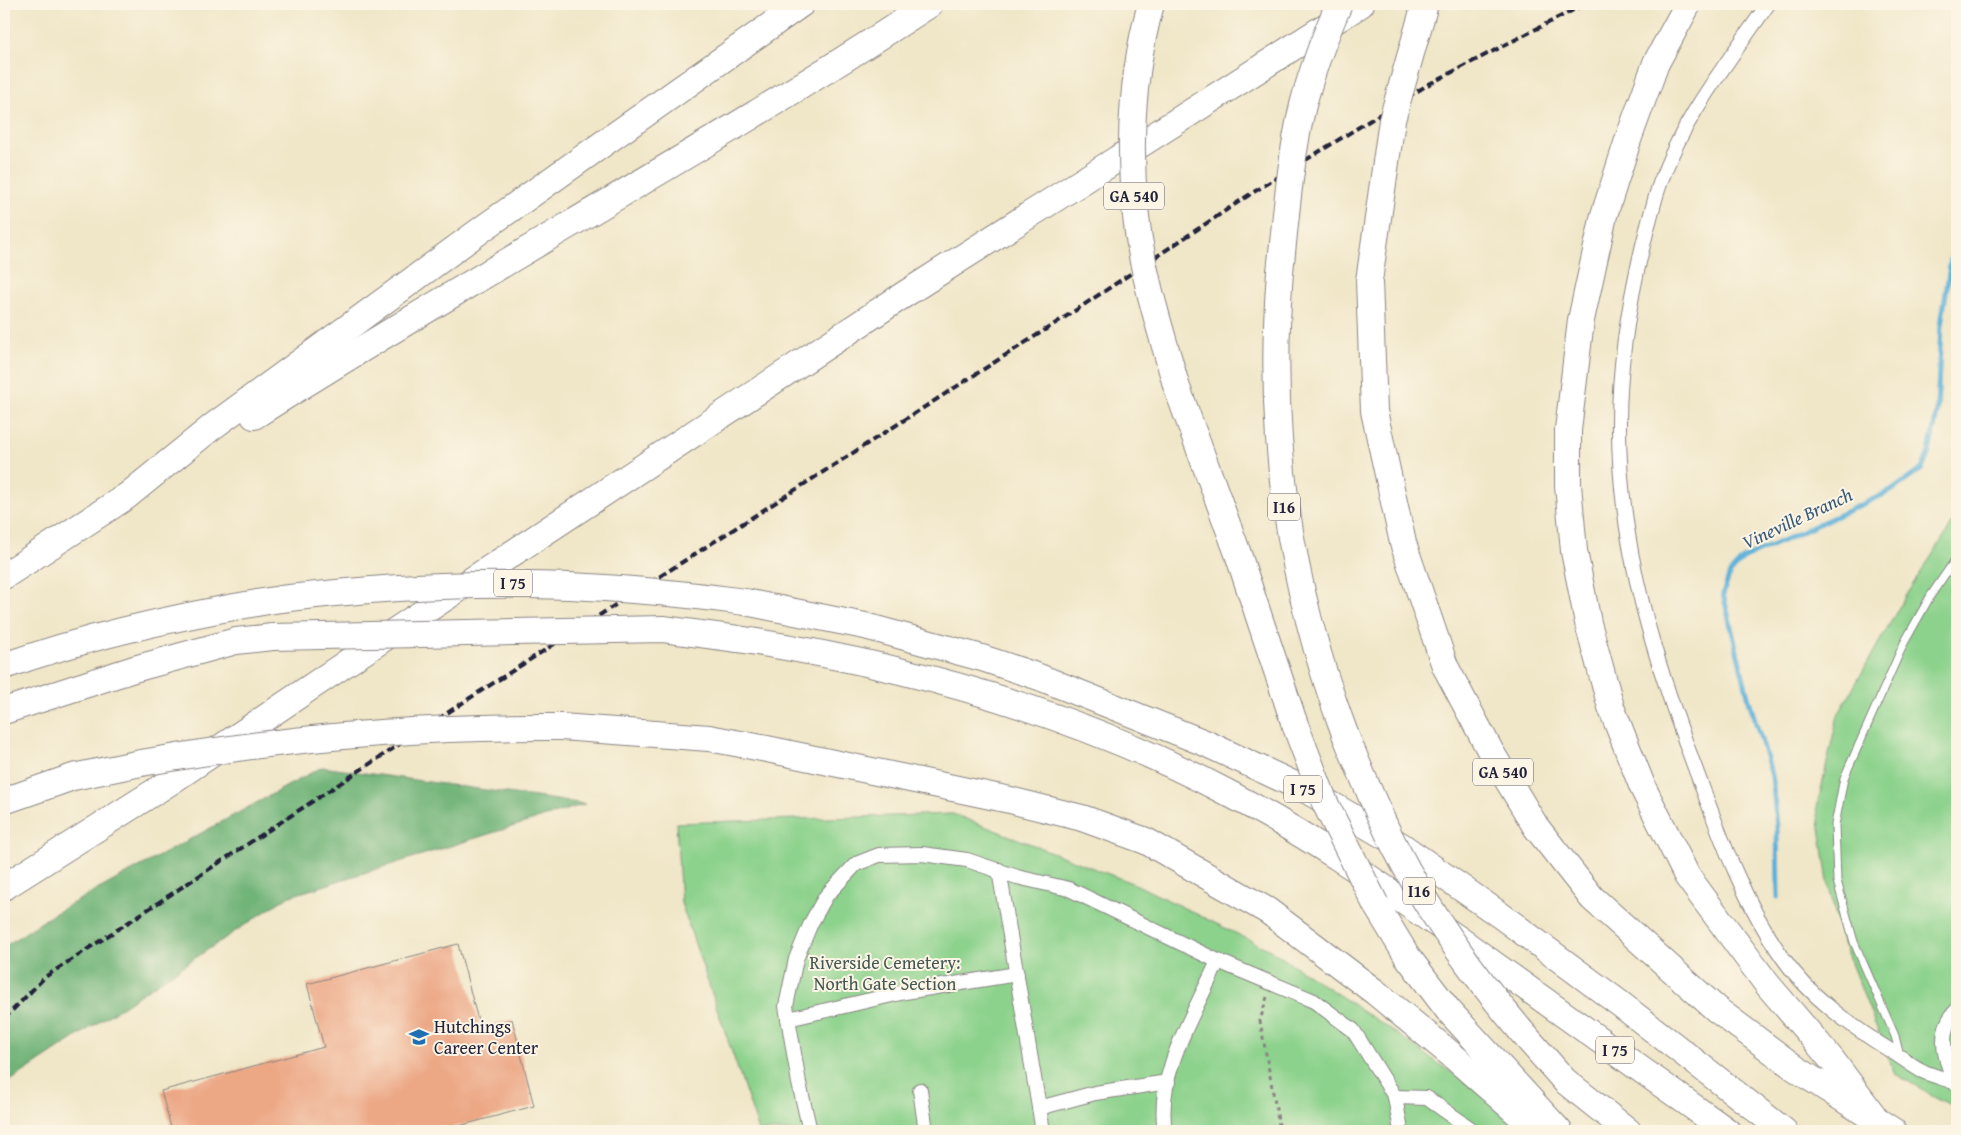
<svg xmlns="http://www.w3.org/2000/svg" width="1961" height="1135" font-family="'Gentium Book Plus',serif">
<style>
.green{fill:#8cd28c;stroke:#577a64}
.forest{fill:#71b478;stroke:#4a6b5a}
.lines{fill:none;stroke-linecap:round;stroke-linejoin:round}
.stream{stroke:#5cb0d8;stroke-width:5}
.building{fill:#eca785}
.service-casing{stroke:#898482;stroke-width:9}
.minor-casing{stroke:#898482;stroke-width:16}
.motorway-casing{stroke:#898482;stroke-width:28}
.path{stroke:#898482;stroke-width:3;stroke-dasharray:4 4;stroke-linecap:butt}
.service{stroke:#fff;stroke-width:7}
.minor{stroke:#fff;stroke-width:14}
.motorway{stroke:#fff;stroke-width:26}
.rail{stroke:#22223b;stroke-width:4;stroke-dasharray:8 4;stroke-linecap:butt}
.motorway-bridge-casing{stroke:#898482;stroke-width:28;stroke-linecap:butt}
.motorway-bridge{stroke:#fff;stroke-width:26}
.labels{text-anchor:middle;stroke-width:4;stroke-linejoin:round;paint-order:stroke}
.shield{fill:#fcf5e5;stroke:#63616e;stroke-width:1}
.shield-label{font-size:16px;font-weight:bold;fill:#22223b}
.park-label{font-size:18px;fill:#425753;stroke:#fcf5e5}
.poi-label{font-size:18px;fill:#22223b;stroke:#fcf5e5;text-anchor:start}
.water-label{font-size:19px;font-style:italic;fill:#395b7a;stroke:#fcf5e5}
</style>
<rect width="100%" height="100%" fill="#fcf5e5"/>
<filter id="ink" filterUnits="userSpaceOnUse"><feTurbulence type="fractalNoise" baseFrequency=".02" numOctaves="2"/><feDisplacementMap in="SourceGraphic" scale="10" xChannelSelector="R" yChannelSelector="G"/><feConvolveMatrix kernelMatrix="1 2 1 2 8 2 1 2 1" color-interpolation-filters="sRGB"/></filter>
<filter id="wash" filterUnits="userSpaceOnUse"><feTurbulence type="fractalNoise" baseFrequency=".0096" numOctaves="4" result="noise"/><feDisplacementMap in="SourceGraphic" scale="20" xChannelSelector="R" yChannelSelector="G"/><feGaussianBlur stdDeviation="1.12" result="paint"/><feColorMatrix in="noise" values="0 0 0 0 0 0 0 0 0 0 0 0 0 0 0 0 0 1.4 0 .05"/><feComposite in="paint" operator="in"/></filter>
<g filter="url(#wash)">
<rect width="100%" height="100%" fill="#f0e6c8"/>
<g class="green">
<polygon points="1957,514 1957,1109 1895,1074 1841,938 1828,882 1817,807 1838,715 1906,595 1946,534"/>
<polygon points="953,814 1137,885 1272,951 1387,1027 1534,1131 759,1131 681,903 676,823"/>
</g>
<polygon class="forest" points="322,767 585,804 287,897 4,1085 4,947 55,913"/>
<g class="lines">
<polyline class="stream" points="1778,897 1777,827 1772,776 1749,700 1723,594 1730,573 1743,559 1891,491 1922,469 1929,452 1937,413 1941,325 1957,221"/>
</g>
<g id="blocks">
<polygon class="building" points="458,944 480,1028 512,1019 534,1106 440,1131 172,1131 161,1091 324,1047 307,984"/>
</g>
</g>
<g filter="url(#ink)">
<use href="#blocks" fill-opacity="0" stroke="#898482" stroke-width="1"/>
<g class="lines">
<defs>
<polyline id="service" points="1900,1056 1895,1036 1854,942 1837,881 1835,825 1844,778 1904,643 1931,595 1957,557"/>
<g id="minor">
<path d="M 1768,4 C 1726,65 1677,125 1656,196 C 1635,269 1619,347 1619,423 C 1618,549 1657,668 1701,784 C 1723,844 1746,906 1783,958 C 1810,997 1851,1026 1891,1051 C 1901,1057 1911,1065 1922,1071 C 1933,1076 1946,1079 1957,1083"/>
<polyline points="999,870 1043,1131"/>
<polyline points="788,1019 905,992 1017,974"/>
<path d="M 1955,1082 C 1944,1059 1936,1030 1957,1010"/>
<polyline points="920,1090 926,1131"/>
<polyline points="1395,1097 1427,1098 1474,1131"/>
<polyline points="1039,1108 1095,1093 1168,1082"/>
<polyline points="810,1131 799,1083 786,1006 796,959 811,923 826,896 856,864 879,855 922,854 967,860 1017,877 1069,889 1218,961 1314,1001 1353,1030 1395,1097 1401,1131"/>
<path d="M 1165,1131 C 1155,1073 1195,1013 1218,961"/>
</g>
<g id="motorway">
<polyline points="1688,4 1656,63 1629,137 1604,215 1581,320 1568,430 1568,485 1574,551 1588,623 1611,707 1643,788 1687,876 1767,984 1832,1060 1876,1119"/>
<path d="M 1280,272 C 1267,435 1288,582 1345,734"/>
<polyline points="1369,281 1374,411 1403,543 1445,666 1492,754 1536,827 1592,898 1716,1009 1795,1068 1893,1131"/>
<polyline points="1176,385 1237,551 1294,722"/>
<path d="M 254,416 C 477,274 710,148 930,4"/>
<polyline points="4,576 127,496 212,427 485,227 801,4"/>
<polyline points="745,602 865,626 982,658 1039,677 1205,743 1308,791 1400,845 1500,915 1619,1003 1784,1131"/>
<path d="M 738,639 C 907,665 1072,711 1224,791 C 1306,833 1382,886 1457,938 C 1548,1002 1637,1067 1727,1131"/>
<path d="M 4,666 C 94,634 187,614 281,599"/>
<polyline points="4,711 134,669 236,641 273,637"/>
<polyline points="561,727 709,738 767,749 1010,800 1082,818 1146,841 1268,911 1375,992 1453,1056 1538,1131"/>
<polyline points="4,801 73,777 141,763"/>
<polyline points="4,887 170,782 348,662 905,294 1361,4"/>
<polyline points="1376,905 1407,956 1448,1010 1559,1131"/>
<polyline points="1521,1031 1565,1081 1628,1131"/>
</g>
</defs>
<use href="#service" class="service-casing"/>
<use href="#minor" class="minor-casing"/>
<use href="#motorway" class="motorway-casing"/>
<polyline class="path" points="1267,997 1260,1021 1280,1131"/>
<use href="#service" class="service"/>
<use href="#minor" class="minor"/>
<use href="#motorway" class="motorway"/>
<polyline class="rail" points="4,1019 45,977 470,698 1073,312 1249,195 1429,84 1585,4"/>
<defs>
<g id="motorway-bridge">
<path d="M 1151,4 C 1127,90 1126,188 1146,275 C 1154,312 1166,348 1176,385"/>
<path d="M 1280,272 C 1286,217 1290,159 1303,105 C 1312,70 1325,36 1339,4"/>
<polyline points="1369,281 1392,120 1425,4"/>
<path d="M 281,599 C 443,579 584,580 745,602"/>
<polyline points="273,637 663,629 738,639"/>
<polyline points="1294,722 1325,803 1376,905"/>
<path d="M 1345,734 C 1361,773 1377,812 1396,849 C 1430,915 1473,974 1521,1031"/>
<path d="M 141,763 C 281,738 419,726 561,727"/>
</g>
</defs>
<use href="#motorway-bridge" class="motorway-bridge-casing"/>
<use href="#motorway-bridge" class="motorway-bridge"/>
</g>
</g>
<defs>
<symbol id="school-bare" viewBox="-9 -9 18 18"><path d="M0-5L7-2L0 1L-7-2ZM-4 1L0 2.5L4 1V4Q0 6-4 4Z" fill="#1f6fb2" stroke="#fcf5e5" stroke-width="2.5" paint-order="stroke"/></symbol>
</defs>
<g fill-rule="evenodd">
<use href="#school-bare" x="405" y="1023" width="28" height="28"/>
</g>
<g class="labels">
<g class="shield">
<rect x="1104" y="182.5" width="60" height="27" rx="4"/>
<rect x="1268" y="493.5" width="32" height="27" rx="4"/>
<rect x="494" y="569.5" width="38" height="27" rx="4"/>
<rect x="1473" y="758.5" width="60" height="27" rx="4"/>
<rect x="1284" y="775.5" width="38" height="27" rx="4"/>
<rect x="1403" y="877.5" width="32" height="27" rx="4"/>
<rect x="1596" y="1036.5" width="38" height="27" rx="4"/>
</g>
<g class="shield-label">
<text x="1134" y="202">GA 540</text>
<text x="1284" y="513">I16</text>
<text x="513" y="589">I 75</text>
<text x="1503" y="778">GA 540</text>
<text x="1303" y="795">I 75</text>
<text x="1419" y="897">I16</text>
<text x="1615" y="1056">I 75</text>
</g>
<g class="park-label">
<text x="885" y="969">Riverside Cemetery:<tspan x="885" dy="21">North Gate Section</tspan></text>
</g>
<g class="poi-label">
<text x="434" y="1033">Hutchings<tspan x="434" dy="21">Career Center</tspan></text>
</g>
<g class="water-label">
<text transform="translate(1797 518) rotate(-25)" y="7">Vineville Branch</text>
</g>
</g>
<rect width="1961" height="1135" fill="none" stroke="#fcf5e5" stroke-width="20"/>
</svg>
